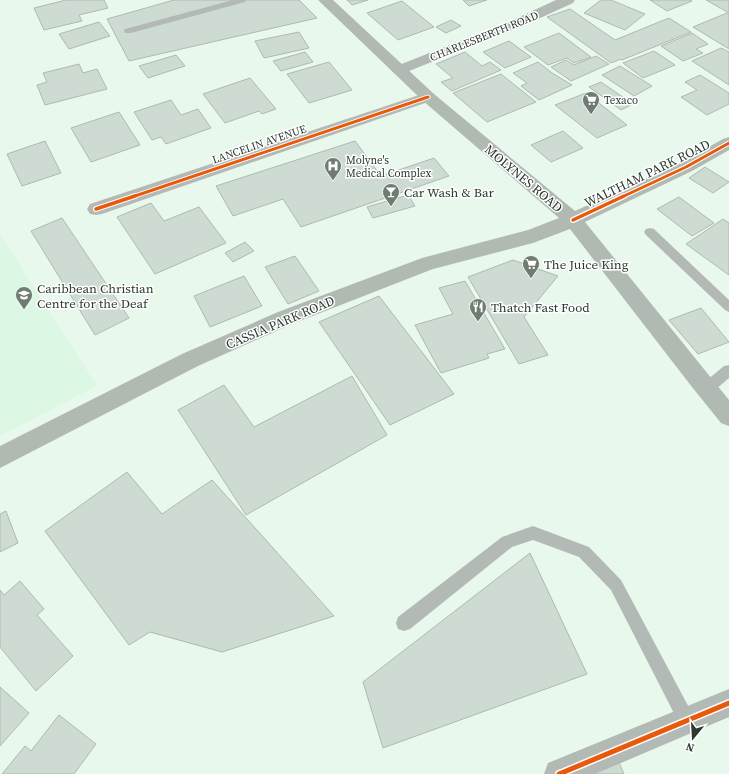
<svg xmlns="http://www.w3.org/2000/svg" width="729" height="774" font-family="'Source Serif 4',serif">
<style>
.built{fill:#dcf8e4}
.building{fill:#cedbd2;stroke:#aebab1}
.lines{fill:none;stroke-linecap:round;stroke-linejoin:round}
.lane{fill:#b3bab5;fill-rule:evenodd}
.street{fill:#b3bab5;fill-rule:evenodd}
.secondary{fill:#b1b9b3;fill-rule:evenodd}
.cycleway-far2-casing{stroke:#fff;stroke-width:5}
.cycleway-far1-casing{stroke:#fff;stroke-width:6}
.cycleway-casing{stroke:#fff;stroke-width:8}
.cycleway-far2{stroke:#e8590c;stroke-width:3}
.cycleway-far1{stroke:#e8590c;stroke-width:3.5}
.cycleway{stroke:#e8590c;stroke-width:5}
.labels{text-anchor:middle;stroke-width:3;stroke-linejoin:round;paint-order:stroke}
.far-street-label{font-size:11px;fill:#2d3930;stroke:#fff}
.far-poi-label{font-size:11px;fill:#2d3930;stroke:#fff;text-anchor:start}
.street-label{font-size:13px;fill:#2d3930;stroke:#fff}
.poi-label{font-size:13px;fill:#2d3930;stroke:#fff;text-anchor:start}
</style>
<rect width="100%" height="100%" fill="#e8f8ec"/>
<polygon class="built" points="0,234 97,386 0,436"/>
<g class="building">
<polygon points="66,0 104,0 108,8 79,15 82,21 44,30 34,8"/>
<polygon points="174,0 299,0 317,18 129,61 107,19"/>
<polygon points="347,0 368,0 352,5"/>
<polygon points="463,0 487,0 469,6"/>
<polygon points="601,0 611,0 645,14 625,30 584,13"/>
<polygon points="650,0 691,0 692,1 667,11"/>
<polygon points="706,0 729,0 729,13"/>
<polygon points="402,1 434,27 398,40 367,13"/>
<polygon points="570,9 615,40 669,18 691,32 622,60 621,59 611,63 547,17"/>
<polygon points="727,13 729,14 729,49 693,27"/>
<polygon points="451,20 461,26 446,33 436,27"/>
<polygon points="99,22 110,36 69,49 59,34"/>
<polygon points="299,32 309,48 264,58 255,41"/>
<polygon points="559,33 591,57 574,63 567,58 548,65 524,47"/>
<polygon points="692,33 708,44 696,49 703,53 683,61 661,46"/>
<polygon points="509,41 531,57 505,68 483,52"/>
<polygon points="721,48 729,52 729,85 692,61"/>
<polygon points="654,51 675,65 643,78 623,63"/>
<polygon points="305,52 313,62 281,71 273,61"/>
<polygon points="465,52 482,66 490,62 501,70 452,91 441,82 453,78 436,64"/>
<polygon points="176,55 185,66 148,78 139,66"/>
<polygon points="596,56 609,64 571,81 551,67 566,60 574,65"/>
<polygon points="329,62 352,90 309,103 287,74"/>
<polygon points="538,62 552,73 572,85 539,100 521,86 527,83 513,73"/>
<polygon points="79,64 83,73 97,69 107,89 45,105 37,85 47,82 43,73"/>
<polygon points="620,66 652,86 634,96 602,75"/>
<polygon points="501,74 536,102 487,122 453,93"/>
<polygon points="700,75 729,93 729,104 707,115 681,97 697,90 685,82"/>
<polygon points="250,78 276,109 262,114 259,111 225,123 203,94"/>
<polygon points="601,82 633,104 621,110 589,87"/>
<polygon points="586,93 627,125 597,138 555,105"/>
<polygon points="171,100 181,115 198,109 211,128 166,144 161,137 152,140 134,112"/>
<polygon points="119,112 140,145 91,162 71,128"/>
<polygon points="563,131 583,148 551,162 531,145"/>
<polygon points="45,141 61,173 22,186 7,154"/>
<polygon points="355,141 381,176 434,158 449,176 301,227 283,199 233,216 216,186"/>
<polygon points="705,167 729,182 713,193 689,178"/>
<polygon points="408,195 415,206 373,218 367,207"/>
<polygon points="679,197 714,223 692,236 657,209"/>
<polygon points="151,203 164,221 199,207 226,243 155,274 117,217"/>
<polygon points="62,218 129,318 95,335 31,231"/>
<polygon points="723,219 729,223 729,275 686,244"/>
<polygon points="245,242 254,251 233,262 225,253"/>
<polygon points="295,256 319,291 288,304 265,267"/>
<polygon points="513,260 558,276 524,317 548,355 519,364 468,277"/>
<polygon points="244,276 262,306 210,327 194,296"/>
<polygon points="465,281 505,349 487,354 489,358 441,373 415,325 453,314 439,288"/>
<polygon points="379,296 454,394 390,425 319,322"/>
<polygon points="701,308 729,342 698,354 669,320"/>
<polygon points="352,376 387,435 246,515 178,410 224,385 254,427"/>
<polygon points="127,472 162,514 212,480 334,616 222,652 150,632 129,645 45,531"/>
<polygon points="6,511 18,543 0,552 0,514"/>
<polygon points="530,553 587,674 383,748 363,682"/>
<polygon points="20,581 44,609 37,615 73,656 36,691 0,647 0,590 4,595"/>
<polygon points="0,687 29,713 0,746"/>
<polygon points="59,715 96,744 74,774 2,774 25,746 31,751"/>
<polygon points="617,758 624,774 574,774"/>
</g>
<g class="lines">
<g class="lane">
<polygon points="233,0 246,0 245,2 131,33 125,33 124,31 125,29"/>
<polygon points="650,228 654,229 729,300 729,312 725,310 646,235 644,232 646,229"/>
<path d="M 729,365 L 729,378 C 721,384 712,396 701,393 L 699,389 L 701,385 L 724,366 Z"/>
<polygon points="533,526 589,547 621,580 693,715 696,721 693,727 687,730 681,727 611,590 579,557 533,540 512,547 410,629 404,631 398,629 396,623 398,617 502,537"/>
</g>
<g class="street">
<polygon points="556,0 575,0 573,3 525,25 404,73 399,75 394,73 391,70 394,67 515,19"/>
<polygon points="428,92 434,94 436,97 434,100 102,214 96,215 90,214 87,209 90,204"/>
<polygon points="729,689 729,717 595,774 544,774 548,763"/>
</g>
<polygon class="secondary" points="318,0 333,0 434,94 575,211 680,163 723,139 729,137 729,150 692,171 585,222 729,400 729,426 721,423 692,387 570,229 533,243 433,269 292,324 198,366 0,468 0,446 182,354 278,312 422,258 528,230 559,218 422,100"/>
<defs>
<g id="cycleway-far2">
<polyline points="132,197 428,97"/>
<polyline points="622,197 686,167 729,143"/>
</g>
<g id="cycleway-far1">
<polyline points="96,209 135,196"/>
<polyline points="573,220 624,196"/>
</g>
<polyline id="cycleway" points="559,774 729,703"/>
</defs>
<use href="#cycleway-far2" class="cycleway-far2-casing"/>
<use href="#cycleway-far1" class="cycleway-far1-casing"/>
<use href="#cycleway" class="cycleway-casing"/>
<use href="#cycleway-far2" class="cycleway-far2"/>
<use href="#cycleway-far1" class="cycleway-far1"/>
<use href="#cycleway" class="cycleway"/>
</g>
<defs>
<symbol id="supermarket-pin" viewBox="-11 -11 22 30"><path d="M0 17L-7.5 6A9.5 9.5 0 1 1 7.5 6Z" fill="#6e7c72" stroke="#fff"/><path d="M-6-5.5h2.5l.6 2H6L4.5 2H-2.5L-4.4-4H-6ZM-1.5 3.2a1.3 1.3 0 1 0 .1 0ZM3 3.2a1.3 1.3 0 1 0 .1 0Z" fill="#fff"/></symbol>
<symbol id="hospital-pin" viewBox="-11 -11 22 30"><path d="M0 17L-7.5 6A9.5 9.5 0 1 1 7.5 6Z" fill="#6e7c72" stroke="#fff"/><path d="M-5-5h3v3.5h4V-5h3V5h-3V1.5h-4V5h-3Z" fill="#fff"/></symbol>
<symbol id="bar-pin" viewBox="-11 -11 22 30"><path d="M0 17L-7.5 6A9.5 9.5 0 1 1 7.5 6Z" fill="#6e7c72" stroke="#fff"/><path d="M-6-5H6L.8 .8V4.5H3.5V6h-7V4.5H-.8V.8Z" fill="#fff"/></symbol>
<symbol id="school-pin" viewBox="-11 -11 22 30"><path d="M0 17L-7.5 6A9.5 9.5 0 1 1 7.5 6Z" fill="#6e7c72" stroke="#fff"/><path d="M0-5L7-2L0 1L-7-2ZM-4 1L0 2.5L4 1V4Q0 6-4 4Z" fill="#fff"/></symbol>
<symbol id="restaurant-pin" viewBox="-11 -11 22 30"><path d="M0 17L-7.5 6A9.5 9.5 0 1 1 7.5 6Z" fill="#6e7c72" stroke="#fff"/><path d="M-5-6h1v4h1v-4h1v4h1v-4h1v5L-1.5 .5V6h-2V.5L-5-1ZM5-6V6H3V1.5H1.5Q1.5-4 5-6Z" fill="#fff"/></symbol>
</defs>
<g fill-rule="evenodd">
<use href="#supermarket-pin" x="581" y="90" width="20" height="27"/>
<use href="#hospital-pin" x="323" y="156" width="20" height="27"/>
<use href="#bar-pin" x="381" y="182" width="20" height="27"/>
<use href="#supermarket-pin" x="521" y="254" width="20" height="27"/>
<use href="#school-pin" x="14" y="285" width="20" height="27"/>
<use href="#restaurant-pin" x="468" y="297" width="20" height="27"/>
</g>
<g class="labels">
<g class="far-street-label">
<text transform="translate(484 36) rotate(-22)" y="4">CHARLESBERTH ROAD</text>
<text transform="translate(259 144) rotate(-19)" y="4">LANCELIN AVENUE</text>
</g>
<g class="far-poi-label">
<text x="604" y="104">Texaco</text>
<text x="346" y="164">Molyne's<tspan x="346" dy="13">Medical Complex</tspan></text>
</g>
<g class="street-label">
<text transform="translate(647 173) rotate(-26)" y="5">WALTHAM PARK ROAD</text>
<text transform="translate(524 178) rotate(40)" y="5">MOLYNES ROAD</text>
<text transform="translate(280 322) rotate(-23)" y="5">CASSIA PARK ROAD</text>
</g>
<g class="poi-label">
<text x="404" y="197">Car Wash &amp; Bar</text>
<text x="544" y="269">The Juice King</text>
<text x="37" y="293">Caribbean Christian<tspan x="37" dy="15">Centre for the Deaf</tspan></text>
<text x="491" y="312">Thatch Fast Food</text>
</g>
</g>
<g transform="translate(693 738) rotate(198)" stroke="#ffffff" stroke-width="3" paint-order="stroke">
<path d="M0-3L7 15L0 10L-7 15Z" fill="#2d3930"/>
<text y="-6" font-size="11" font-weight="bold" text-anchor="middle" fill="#2d3930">N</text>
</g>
</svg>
